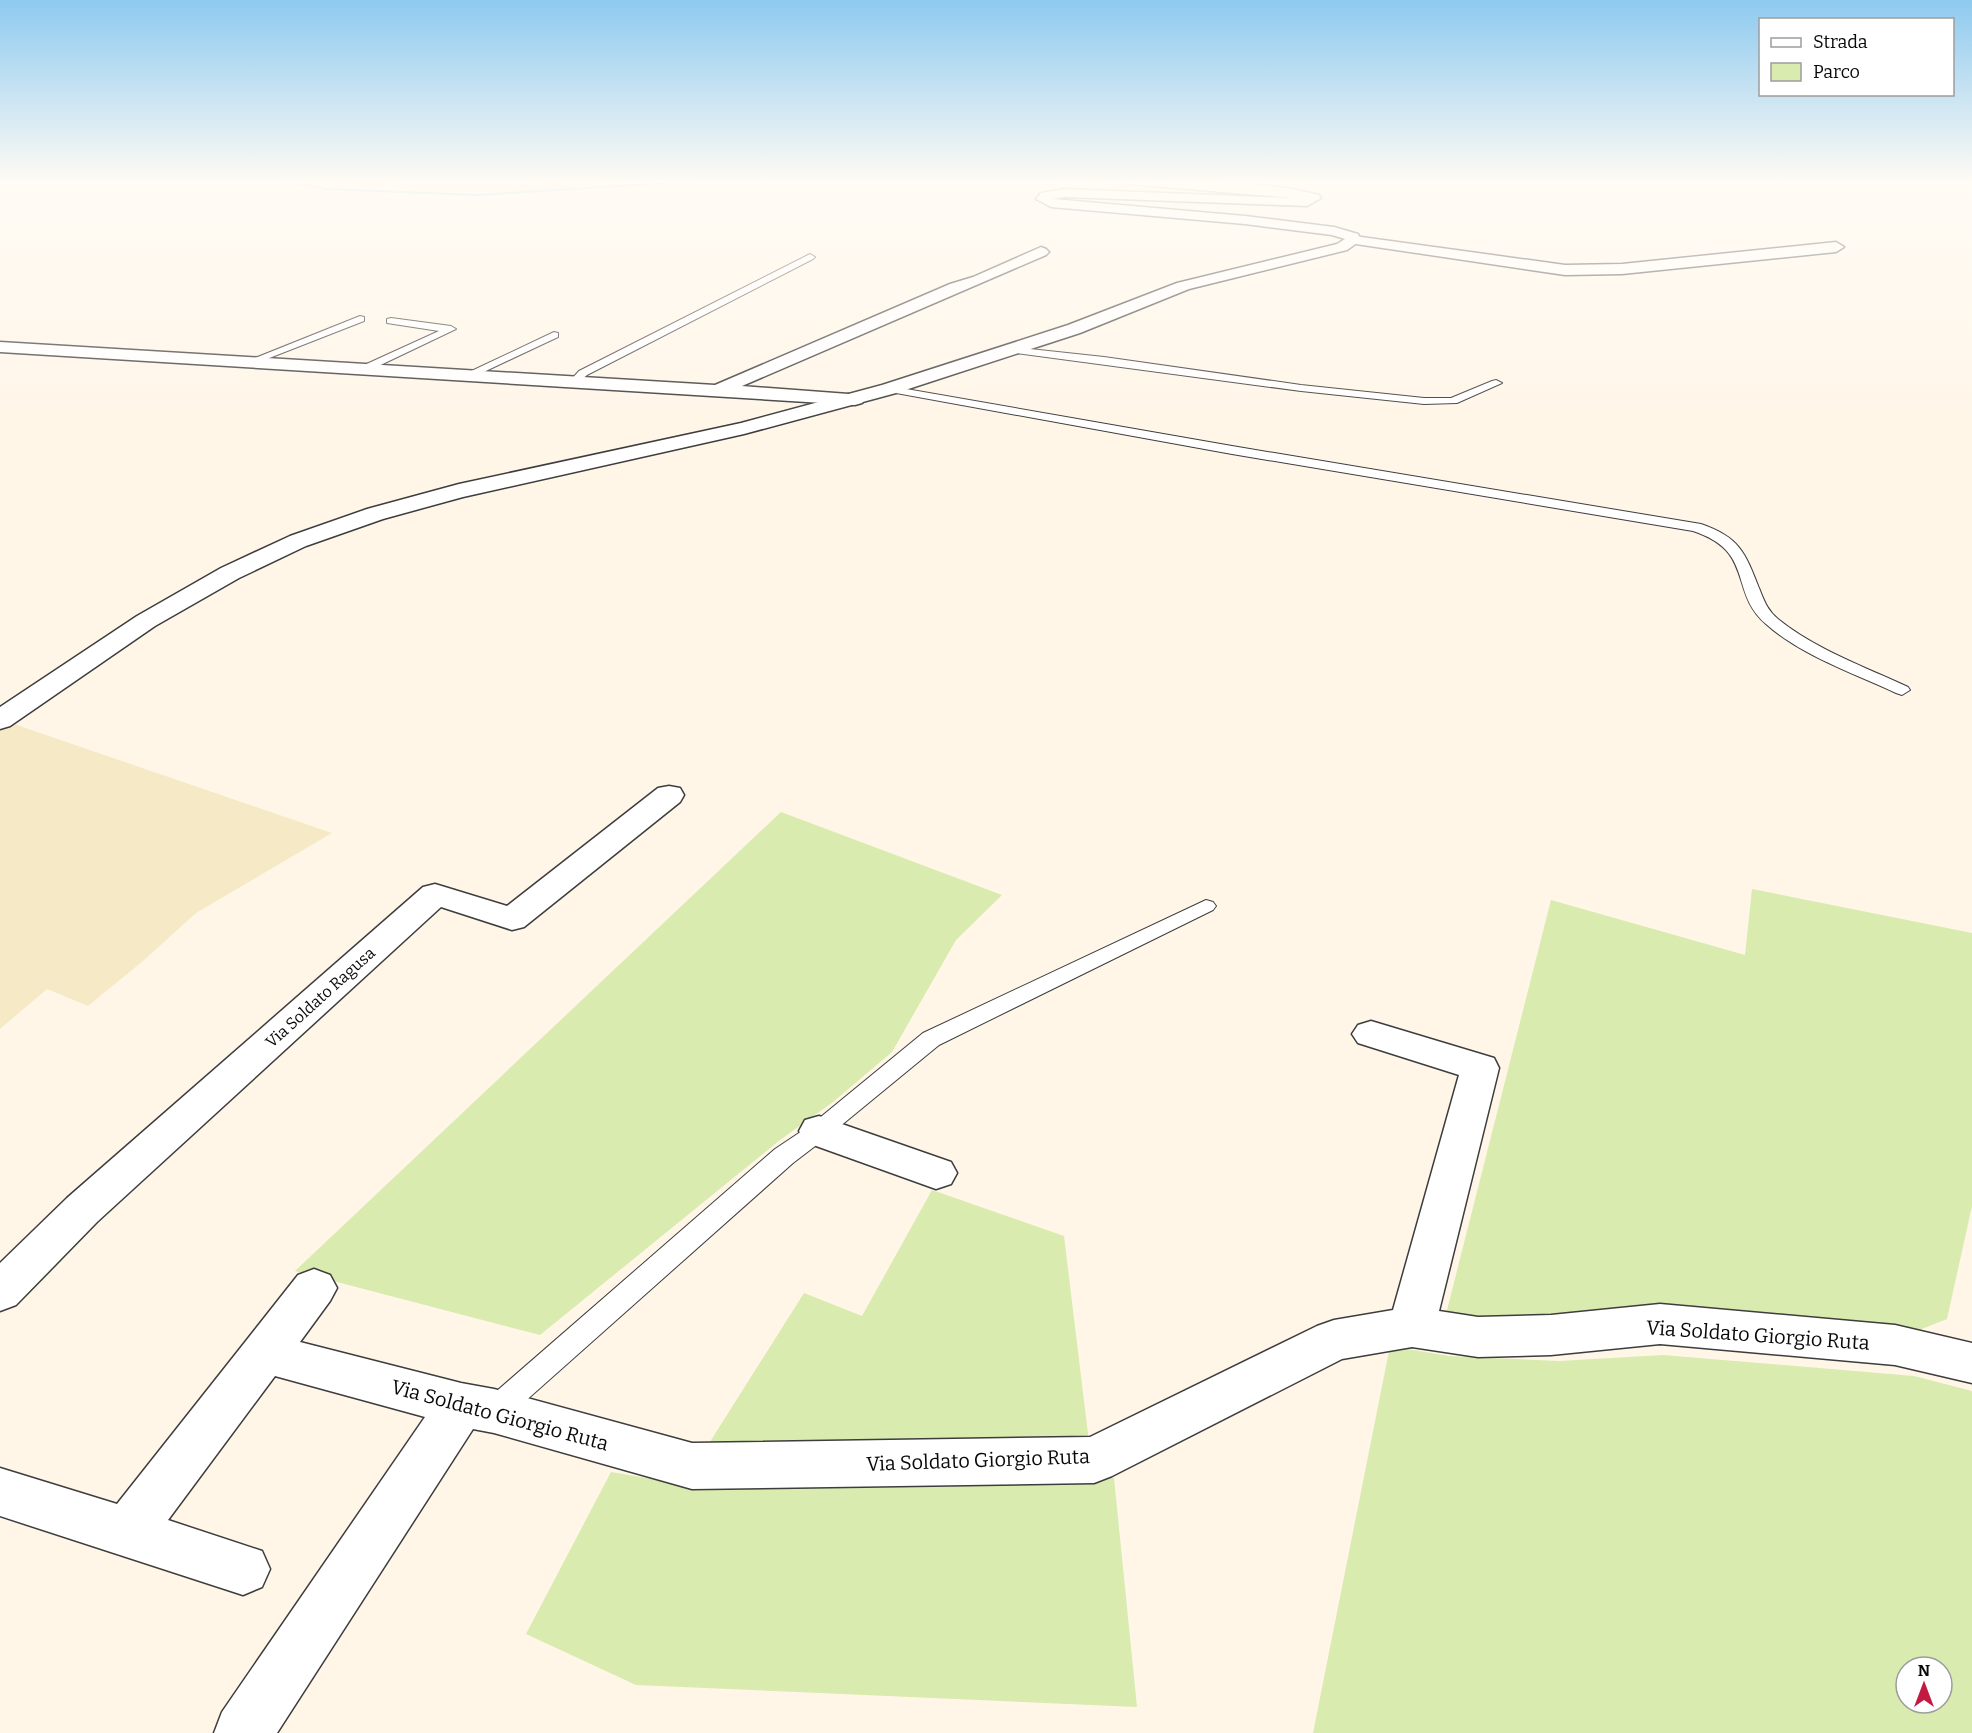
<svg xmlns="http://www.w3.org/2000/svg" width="1972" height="1733" font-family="Bitter,serif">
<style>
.farmland{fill:#f6eac6}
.green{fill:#d9ebaf;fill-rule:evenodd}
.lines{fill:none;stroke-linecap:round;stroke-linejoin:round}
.stream{fill:#2bb0d6;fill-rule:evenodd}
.service-casing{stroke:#3d3d3d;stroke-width:2}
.minor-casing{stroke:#3d3d3d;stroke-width:3}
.tertiary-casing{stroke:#3d3d3d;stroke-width:3}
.service{fill:#fff;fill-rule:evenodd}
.minor{fill:#fff;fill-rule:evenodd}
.tertiary{fill:#fff;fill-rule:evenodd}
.labels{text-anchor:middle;stroke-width:6;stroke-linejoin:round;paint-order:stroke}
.street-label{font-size:16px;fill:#0a0a0a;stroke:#fff}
.near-street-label{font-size:20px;fill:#0a0a0a;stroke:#fff}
</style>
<rect width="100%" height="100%" fill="#fff6e8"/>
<g class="farmland">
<polygon points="298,180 598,180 592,189 476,192 295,182"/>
<polygon points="11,723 332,833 196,913 143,961 88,1006 47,989 0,1029 0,731"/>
</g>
<g class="green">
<polygon points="781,812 1002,895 956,940 892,1052 833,1102 780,1140 540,1335 295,1271"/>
<polygon points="1752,889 1972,933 1972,1206 1947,1319 1909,1334 1510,1327 1446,1314 1551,900 1745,955"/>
<polygon points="932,1190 1064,1236 1089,1442 708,1445 804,1293 862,1316"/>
<path d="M 1390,1346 L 1449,1356 L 1559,1361 L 1663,1355 L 1914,1376 L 1972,1391 L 1972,1733 L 1313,1733 ZM 1906,1667 L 1942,1667 L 1942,1703 L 1906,1703 Z"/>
<polygon points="611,1472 683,1484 1114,1478 1137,1707 636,1685 526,1634"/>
</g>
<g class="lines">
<polygon class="stream" points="271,180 282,180 327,188 478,194 701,180 728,180 478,196 327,190"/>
<defs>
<g id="service">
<polygon points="810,254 815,257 813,259 587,375 575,385 569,382 579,371"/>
<polygon points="360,316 364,317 364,321 254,364 250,365 245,362"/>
<polygon points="391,318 451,326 456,329 368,371 360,371 360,367 439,331 387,323 387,319"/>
<polygon points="554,332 558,333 558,337 473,377 469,378 463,375"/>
<polygon points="1012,347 1104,357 1301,385 1424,398 1451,398 1492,381 1496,380 1502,383 1457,403 1424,404 1301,391 1008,352 1008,348"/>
<path d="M 889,386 L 1232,446 L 1701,524 C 1739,537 1745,552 1759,588 C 1764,600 1767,610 1778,619 C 1815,649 1865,667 1908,687 L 1910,690 L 1902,695 L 1896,693 C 1855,674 1800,655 1766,624 C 1728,591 1756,552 1693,531 L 1232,454 L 885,391 L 885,387 Z"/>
<polygon points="1206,900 1213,902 1216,906 1213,910 939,1045 827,1137 793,1163 504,1420 494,1424 484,1420 480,1411 484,1402 775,1149 811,1125 923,1033"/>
</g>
<g id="minor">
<polygon points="1354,236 1565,265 1622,264 1836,242 1844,247 1836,252 1622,274 1565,275 1349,243 1347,240"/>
<polygon points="1041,247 1046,249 1049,252 1046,255 742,386 862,395 865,399 862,403 855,405 0,352 0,342 715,385 950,284 973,277"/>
<polygon points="669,786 680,788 684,795 680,802 524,927 512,930 441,907 97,1222 16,1305 0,1311 0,1263 67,1198 423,887 435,884 507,906 658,788"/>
<polygon points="1371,1021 1494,1058 1499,1068 1439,1311 1478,1317 1551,1315 1660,1304 1895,1325 1972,1343 1972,1383 1895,1365 1660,1344 1551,1355 1478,1357 1412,1347 1342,1359 1112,1476 1094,1483 692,1489 494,1433 473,1429 277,1733 214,1733 222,1712 425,1417 275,1376 168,1520 262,1551 270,1569 262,1587 243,1595 0,1516 0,1468 117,1504 298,1275 314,1269 330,1275 337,1288 330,1301 300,1342 461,1383 494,1389 692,1443 1090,1437 1317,1326 1334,1320 1393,1310 1459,1075 1358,1043 1352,1034 1358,1025"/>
<polygon points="819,1116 951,1162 957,1173 951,1184 936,1189 805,1142 799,1131 805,1120"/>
</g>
<path id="tertiary" d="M 1122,180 C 1183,180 1260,180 1319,195 L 1321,198 L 1307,206 L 1065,197 L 1053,199 L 1245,216 L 1334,227 L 1358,234 L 1361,240 L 1347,250 L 1189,289 L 1080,333 L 896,393 L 744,434 L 463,497 L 383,519 L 306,546 L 239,578 L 155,626 L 10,726 L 0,729 L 0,707 L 137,616 L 221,568 L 290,536 L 367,509 L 459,484 L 741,423 L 882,385 L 1068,325 L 1177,283 L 1337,244 L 1345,239 L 1332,235 L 1245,224 L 1051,207 L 1036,199 L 1041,193 L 1065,189 L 1292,198 L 1128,184 Z"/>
</defs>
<use href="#service" class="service-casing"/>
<use href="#minor" class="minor-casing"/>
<use href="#tertiary" class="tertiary-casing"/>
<use href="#service" class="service"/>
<use href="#minor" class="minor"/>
<use href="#tertiary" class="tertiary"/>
</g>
<linearGradient id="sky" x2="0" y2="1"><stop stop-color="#8ecaef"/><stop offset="0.43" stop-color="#fffbf5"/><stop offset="1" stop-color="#fffbf5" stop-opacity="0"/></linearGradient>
<rect width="1972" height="423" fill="url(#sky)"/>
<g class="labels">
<g class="street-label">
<text transform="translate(320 997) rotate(-42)" y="6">Via Soldato Ragusa</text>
</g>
<g class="near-street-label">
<text transform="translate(1758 1335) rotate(4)" y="7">Via Soldato Giorgio Ruta</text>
<text transform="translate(500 1415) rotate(15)" y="7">Via Soldato Giorgio Ruta</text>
<text transform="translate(978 1460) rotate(-2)" y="7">Via Soldato Giorgio Ruta</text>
</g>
</g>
<rect x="1759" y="18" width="195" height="78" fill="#ffffff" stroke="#9d9d9d" stroke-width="1.5"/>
<rect x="1771" y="38" width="30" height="9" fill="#ffffff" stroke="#9d9d9d" stroke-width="1.5"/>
<text x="1813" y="48" font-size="18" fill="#0a0a0a">Strada</text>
<rect x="1771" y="63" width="30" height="18" fill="#d9ebaf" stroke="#9d9d9d" stroke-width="1.5"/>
<text x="1813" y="78" font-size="18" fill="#0a0a0a">Parco</text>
<g transform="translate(1924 1685)"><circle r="28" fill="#ffffff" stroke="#9d9d9d" stroke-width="1.5"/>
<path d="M0-4.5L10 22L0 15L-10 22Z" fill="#c21a40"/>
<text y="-9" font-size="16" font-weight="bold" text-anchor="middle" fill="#0a0a0a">N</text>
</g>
</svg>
